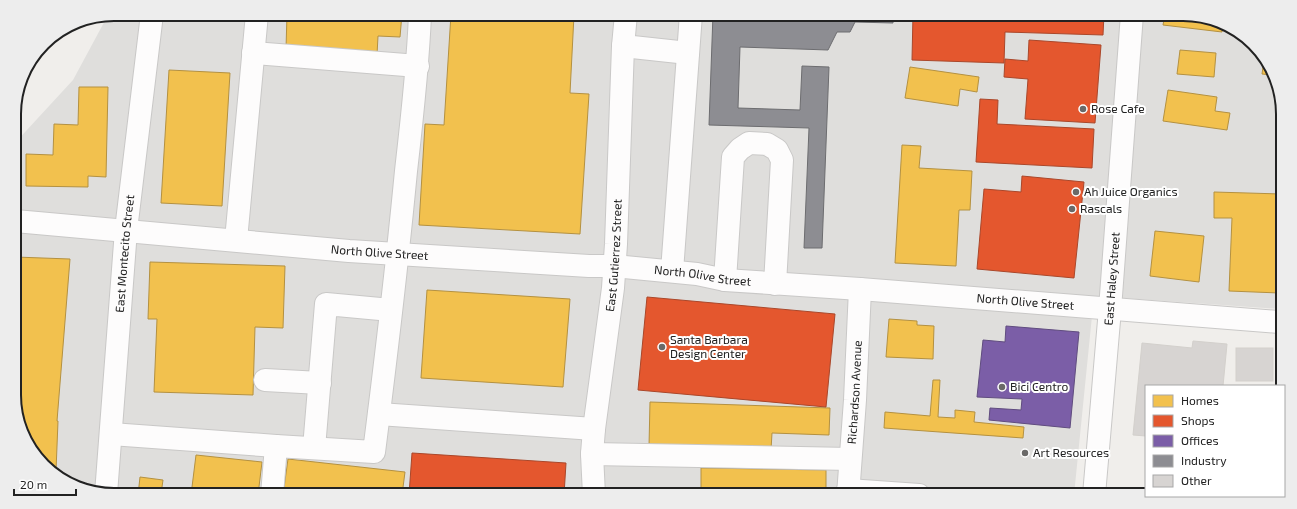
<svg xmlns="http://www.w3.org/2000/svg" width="1297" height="509" font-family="'Exo 2',sans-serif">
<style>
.residential{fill:#dfdedc}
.homes{fill:#f2c14e;stroke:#b49141}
.shops{fill:#e4572e;stroke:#aa472a}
.offices{fill:#7b5ea7;stroke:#604c7f}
.industry{fill:#8d8d92;stroke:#6d6d70}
.building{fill:#d7d4d2;stroke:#d3d0cc}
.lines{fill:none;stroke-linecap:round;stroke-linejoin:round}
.minor-casing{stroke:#c9c8c7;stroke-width:24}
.minor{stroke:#fdfcfc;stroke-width:22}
.poi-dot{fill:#6a6968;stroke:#fff;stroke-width:1.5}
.labels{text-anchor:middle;stroke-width:4;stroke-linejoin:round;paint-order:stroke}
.poi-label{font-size:12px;fill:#222;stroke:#fff;text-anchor:start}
.street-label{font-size:12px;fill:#222;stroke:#fff}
.rim{fill:none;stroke:#222;stroke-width:2}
</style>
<rect width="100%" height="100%" fill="#f0eeeb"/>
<polygon class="residential" points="114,14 1183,14 1215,19 1258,48 1282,101 1279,309 1094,296 1074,495 114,495 82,490 39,461 16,414 14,144 73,80 108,15"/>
<g class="homes">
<polygon points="287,14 402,14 400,37 378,36 377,55 286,49"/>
<polygon points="451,14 596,14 596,17 574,15 570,93 589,94 580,234 419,225 425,124 444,125"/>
<polygon points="1165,14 1183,14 1215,19 1223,24 1222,32 1163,25"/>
<polygon points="1180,50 1216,53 1214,77 1177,74"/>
<polygon points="1264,60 1271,75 1262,74"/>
<polygon points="910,67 979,77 977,92 960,89 958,106 905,98"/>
<polygon points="169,70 230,73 222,206 161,203"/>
<polygon points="79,87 108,87 106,177 88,176 88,187 26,186 26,154 53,155 54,124 78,125"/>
<polygon points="1168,90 1217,97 1215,111 1230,113 1227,130 1163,121"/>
<polygon points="902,145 921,146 919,168 972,171 970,210 959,210 956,266 895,263"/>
<polygon points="1214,192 1281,194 1279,293 1229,291 1232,218 1214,218"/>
<polygon points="1155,231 1204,236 1199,282 1150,276"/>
<polygon points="15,257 70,259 57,421 58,421 56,471 39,461 16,414"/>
<polygon points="150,262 285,266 283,328 255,327 253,395 154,392 157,319 148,319"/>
<polygon points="427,290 570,299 563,387 421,378"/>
<polygon points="889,319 917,321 917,325 934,326 933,359 886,357"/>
<polygon points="933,380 940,380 938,417 955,418 955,410 975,412 974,422 1024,427 1023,438 884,428 885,412 930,416"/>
<polygon points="650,402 830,408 829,435 772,433 771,450 649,446"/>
<polygon points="196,455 262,462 258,495 191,495"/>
<polygon points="288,459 405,472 402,495 283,495"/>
<polygon points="701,468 826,470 826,495 644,495 644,492 701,493"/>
<polygon points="140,477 163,480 161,494 171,495 138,495"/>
</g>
<g class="shops">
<polygon points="913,14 1104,14 1103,35 1005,32 1004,63 912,60"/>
<polygon points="1029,40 1101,45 1095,123 1025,119 1028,79 1004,77 1005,59 1028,61"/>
<polygon points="980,99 998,100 997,124 1094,129 1092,168 976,162"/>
<polygon points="1022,176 1084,182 1074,278 977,269 984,189 1021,192"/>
<polygon points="647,297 835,314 826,407 638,390"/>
<polygon points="412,453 566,463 564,495 409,495"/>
</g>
<polygon class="offices" points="1006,326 1079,332 1070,428 989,420 990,408 1021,410 1022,399 977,397 983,340 1005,342"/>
<polygon class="industry" points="713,14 893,14 893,23 855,22 850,32 837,32 828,50 740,47 738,108 800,110 802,66 829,67 822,248 804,248 809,128 709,125"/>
<g class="building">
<polygon points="1193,341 1227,344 1223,386 1146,386 1146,436 1133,435 1142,343 1192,348"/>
<rect x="1236" y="348" width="37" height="33"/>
</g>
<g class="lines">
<defs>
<g id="minor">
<polyline points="623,46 688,53"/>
<polyline points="253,53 418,66"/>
<path id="s1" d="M 15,221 L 349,251 L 589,266 L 614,266 L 697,274 L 725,280 L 860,289 L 1279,322"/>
<polyline points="236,240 257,14"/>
<polyline points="672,271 691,14"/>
<polyline points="725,280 733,157 740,149 749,143 767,144 777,150 782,160 775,284"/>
<polyline points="265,380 320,383"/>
<polyline points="379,414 594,429"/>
<path d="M 111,434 L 276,446 L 374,452 C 386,358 397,265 406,171 C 412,119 418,67 420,14"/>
<polyline points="314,448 326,304 391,310"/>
<polyline points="592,454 850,459"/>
<polyline points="848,490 919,495"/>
<path id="s2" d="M 106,494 L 126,230 L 152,14"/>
<polyline points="272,495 276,446"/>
<path id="s3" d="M 594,495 L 592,454 L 594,429 L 613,288 L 616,244 L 623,46 L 626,14"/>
<path id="s4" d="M 848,495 L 855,400 L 860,289"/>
<path id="s5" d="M 1094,495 L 1110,309 L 1132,14"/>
</g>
</defs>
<use href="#minor" class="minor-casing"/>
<use href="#minor" class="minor"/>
</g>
<g class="poi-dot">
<circle cx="1083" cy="109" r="4"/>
<circle cx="1076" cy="192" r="4"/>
<circle cx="1072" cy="209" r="4"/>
<circle cx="662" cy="347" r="4"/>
<circle cx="1002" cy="387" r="4"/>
<circle cx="1025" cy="453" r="4"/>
</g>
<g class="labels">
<g class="poi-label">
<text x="1091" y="113">Rose Cafe</text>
<text x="1084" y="196">Ah Juice Organics</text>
<text x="1080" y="213">Rascals</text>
<text x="670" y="344">Santa Barbara<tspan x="670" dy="14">Design Center</tspan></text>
<text x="1010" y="391">Bici Centro</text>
<text x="1033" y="457">Art Resources</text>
</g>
<g class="street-label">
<text dy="4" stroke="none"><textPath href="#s1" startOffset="366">North Olive Street</textPath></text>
<text dy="4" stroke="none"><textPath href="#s2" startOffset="241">East Montecito Street</textPath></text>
<text dy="4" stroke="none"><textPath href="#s3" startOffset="241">East Gutierrez Street</textPath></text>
<text dy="4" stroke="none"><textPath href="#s1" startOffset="690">North Olive Street</textPath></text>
<text dy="4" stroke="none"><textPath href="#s5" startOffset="217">East Haley Street</textPath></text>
<text dy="4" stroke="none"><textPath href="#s1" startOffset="1014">North Olive Street</textPath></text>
<text dy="4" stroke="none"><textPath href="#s4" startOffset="103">Richardson Avenue</textPath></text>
</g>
</g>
<path d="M0 0H1297V509H0ZM114 21H1183A93 93 0 0 1 1276 114V395A93 93 0 0 1 1183 488H114A93 93 0 0 1 21 395V114A93 93 0 0 1 114 21Z" fill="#ededed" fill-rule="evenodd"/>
<path class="rim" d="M114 21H1183A93 93 0 0 1 1276 114V395A93 93 0 0 1 1183 488H114A93 93 0 0 1 21 395V114A93 93 0 0 1 114 21Z"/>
<rect x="1145" y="385" width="140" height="112" fill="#ffffff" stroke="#a7a7a7"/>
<rect x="1153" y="395" width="20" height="12" fill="#f2c14e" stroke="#a7a7a7"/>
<text x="1181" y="405" font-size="12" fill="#222222">Homes</text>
<rect x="1153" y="415" width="20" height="12" fill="#e4572e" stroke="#a7a7a7"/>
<text x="1181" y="425" font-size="12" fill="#222222">Shops</text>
<rect x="1153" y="435" width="20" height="12" fill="#7b5ea7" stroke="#a7a7a7"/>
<text x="1181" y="445" font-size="12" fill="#222222">Offices</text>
<rect x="1153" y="455" width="20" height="12" fill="#8d8d92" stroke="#a7a7a7"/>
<text x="1181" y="465" font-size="12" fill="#222222">Industry</text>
<rect x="1153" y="475" width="20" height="12" fill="#d7d4d2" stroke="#a7a7a7"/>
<text x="1181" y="485" font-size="12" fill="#222222">Other</text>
<path d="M14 489v6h62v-6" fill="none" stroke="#222222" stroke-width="2"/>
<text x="20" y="489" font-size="12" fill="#222222" stroke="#ffffff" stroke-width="3" paint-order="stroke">20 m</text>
</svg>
